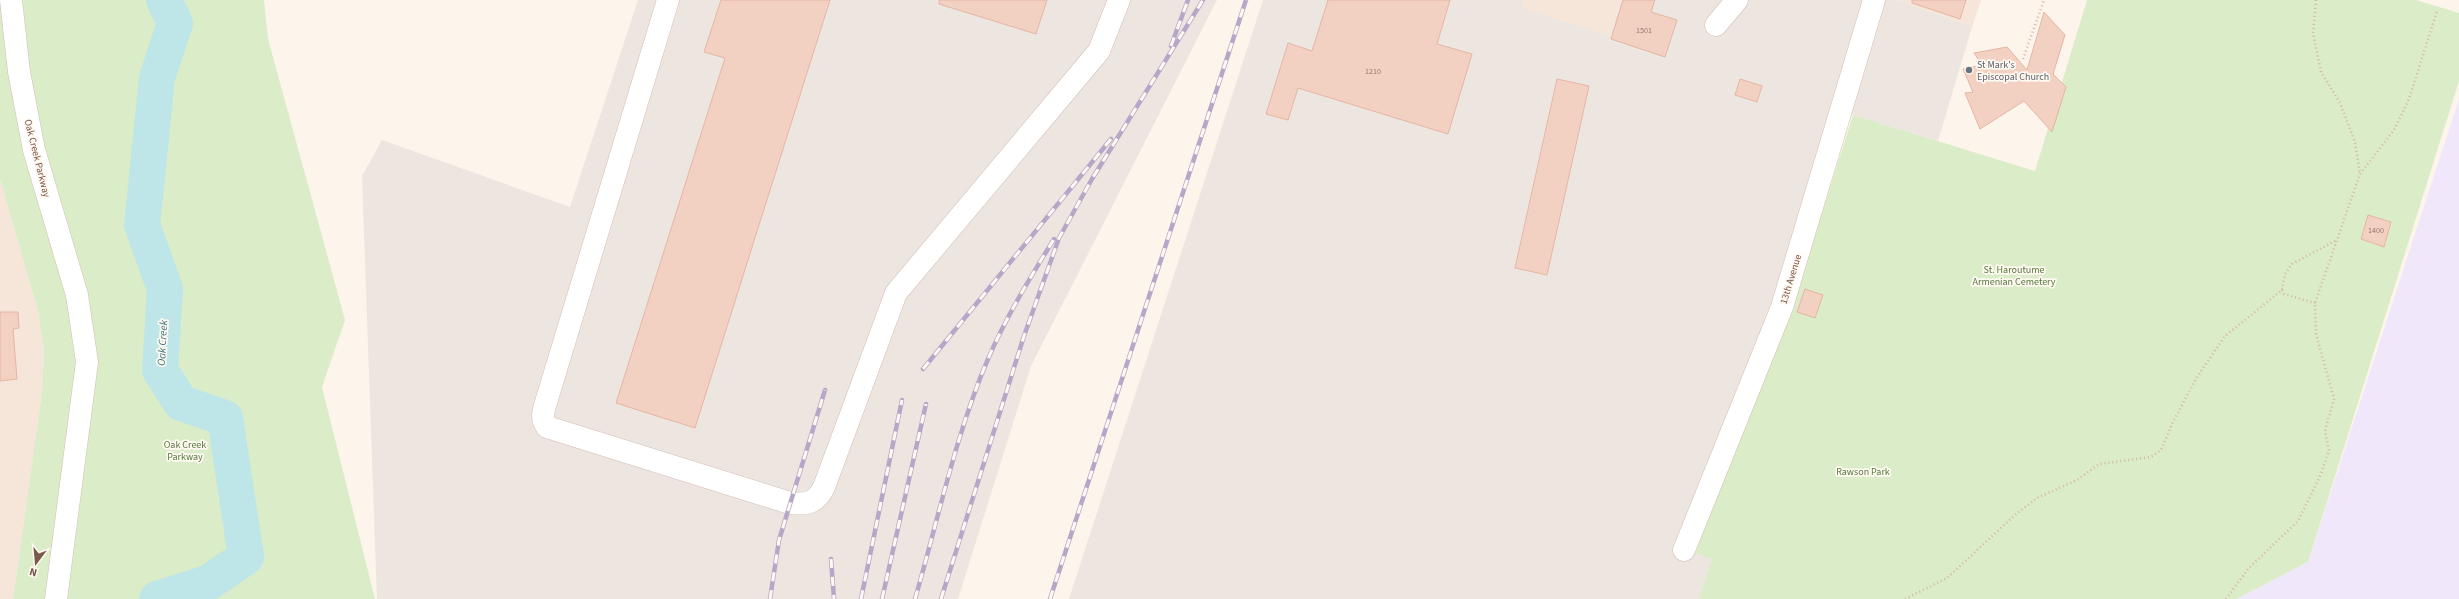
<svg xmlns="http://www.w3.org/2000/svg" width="2459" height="599" font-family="'Source Sans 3',sans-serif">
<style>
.residential{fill:#f5e6d9}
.industrial{fill:#ede5e0}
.education{fill:#f1e7fa}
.green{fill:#daecc8}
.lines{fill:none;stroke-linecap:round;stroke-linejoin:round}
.river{stroke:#bee6e8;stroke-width:36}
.building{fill:#f3d1c2;stroke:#e6b5a2}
.minor-casing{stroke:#d3bdb2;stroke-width:23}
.path{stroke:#d9b3a4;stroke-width:2.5;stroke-dasharray:1 3;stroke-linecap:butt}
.minor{stroke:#fff;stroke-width:22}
.rail-casing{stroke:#b6a7c9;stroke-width:4.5}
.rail{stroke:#fff9f2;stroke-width:3;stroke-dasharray:9;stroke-linecap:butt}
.worship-dot{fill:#6b7280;stroke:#fff9f2;stroke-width:1.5}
.labels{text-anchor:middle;stroke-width:3.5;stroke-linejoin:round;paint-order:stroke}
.number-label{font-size:8px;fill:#98766a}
.worship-label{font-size:10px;fill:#5b616d;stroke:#fff9f2;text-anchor:start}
.street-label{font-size:10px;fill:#7a584c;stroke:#fff9f2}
.park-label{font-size:10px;fill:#587a41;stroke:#fff9f2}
.water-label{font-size:11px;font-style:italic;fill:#3f7a7e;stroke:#fff9f2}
</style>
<rect width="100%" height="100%" fill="#fdf4eb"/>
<g class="residential">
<polygon points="1524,0 1621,0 1610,36 1521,8"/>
<polygon points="1896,0 1981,0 1972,27"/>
<polygon points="0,179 38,311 44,351 42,392 13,599 0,599"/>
</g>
<g class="industrial">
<polygon points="638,0 1217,0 1031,366 958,599 377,599 362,176 382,140 570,207"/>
<polygon points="1263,0 1524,0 1522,8 1610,36 1621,0 1896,0 1972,27 1938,141 1853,115 1839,116 1691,552 1712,559 1699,599 1069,599"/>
</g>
<polygon class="education" points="2459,99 2459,599 2236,599 2308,562"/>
<g class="green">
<polygon points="0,0 264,0 268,39 345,320 322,387 375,599 13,599 42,392 44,351 38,311 0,179"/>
<polygon points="2087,0 2416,0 2459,13 2459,81 2308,562 2236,599 1699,599 1712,559 1691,552 1790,314 1853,115 2035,171"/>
</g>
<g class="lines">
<polyline class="river" points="157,599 208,583 246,557 225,418 181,403 160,370 165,289 142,225 157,78 175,23 164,0"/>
</g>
<g class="building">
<polygon points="721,0 830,0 695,428 616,403 725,58 704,52"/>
<polygon points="939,0 1047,0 1036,34 939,4"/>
<polygon points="1328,0 1450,0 1437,44 1472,54 1448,134 1298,88 1288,120 1266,114 1288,43 1312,51"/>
<polygon points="1623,0 1655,0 1651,12 1677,20 1665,57 1611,39"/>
<polygon points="1912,0 1966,0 1960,19 1912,3"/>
<polygon points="2044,12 2065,35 2053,74 2066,87 2052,132 2024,101 1980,129 1965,93 1973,92 1963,69 1982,65 1974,53 2007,47 2027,70"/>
<polygon points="1557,79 1589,86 1547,275 1515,268"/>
<polygon points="1740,79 1762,86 1757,102 1735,95"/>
<polygon points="2368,215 2391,222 2384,247 2361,239"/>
<polygon points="1805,289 1823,295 1815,318 1797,312"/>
<polygon points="0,312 18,312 19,328 13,329 17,379 0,381"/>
</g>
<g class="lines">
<defs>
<g id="minor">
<polyline points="11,0 19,72 34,150 77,295 87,362 56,599"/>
<path d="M 668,0 L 547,399 C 544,409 540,418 547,427 L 790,503 C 807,505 816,503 824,487 L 896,293 L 1099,51 L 1119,0"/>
<polyline points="1716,25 1737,0"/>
<polyline points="1684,550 1782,307 1874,0"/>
</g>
</defs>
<use href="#minor" class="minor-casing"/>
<g class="path">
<polyline points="2316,0 2313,33 2321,72 2340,103 2355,142 2360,174"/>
<polyline points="2023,59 2044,0"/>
<polyline points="2282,290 2284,294 2315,303"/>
<polyline points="1905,599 1947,578 2015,515 2037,498 2077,480 2099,464 2151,457 2161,450 2173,422 2197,377 2225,336 2282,290 2285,274 2292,264 2337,240"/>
<polyline points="2226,599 2248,569 2298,521 2321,474 2329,450 2325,431 2334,399 2316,334 2315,303 2360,174 2394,130 2409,99 2437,11"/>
</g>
<use href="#minor" class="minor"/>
<defs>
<g id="rail">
<polyline points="1171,46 1188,0"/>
<polyline points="923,369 1111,139"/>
<polyline points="831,559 834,599"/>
<polyline points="770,599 779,540 825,390"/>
<polyline points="861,599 902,400"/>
<polyline points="882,599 926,404"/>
<path d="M 915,599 C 938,520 956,433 988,359 C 1006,317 1030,278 1054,239"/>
<polyline points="941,599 1024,336 1059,238 1092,179 1203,0"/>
<polyline points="1050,599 1246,0"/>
</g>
</defs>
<use href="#rail" class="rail-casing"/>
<use href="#rail" class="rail"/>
</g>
<circle class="worship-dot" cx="1969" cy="70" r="4"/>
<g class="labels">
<g class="number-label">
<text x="1644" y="33">1501</text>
<text x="1373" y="74">1210</text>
<text x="2376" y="233">1400</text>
</g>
<g class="worship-label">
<text x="1977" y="68">St Mark's<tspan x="1977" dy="12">Episcopal Church</tspan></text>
</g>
<g class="street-label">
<text transform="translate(38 158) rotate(76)" y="4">Oak Creek Parkway</text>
<text transform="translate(1790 279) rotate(-73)" y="4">13th Avenue</text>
</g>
<g class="park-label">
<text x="2014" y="273">St. Haroutume<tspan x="2014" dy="12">Armenian Cemetery</tspan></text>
<text x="185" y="448">Oak Creek<tspan x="185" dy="12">Parkway</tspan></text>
<text x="1863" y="475">Rawson Park</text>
</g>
<g class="water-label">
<text transform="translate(162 343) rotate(-87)" y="4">Oak Creek</text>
</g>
</g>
<g transform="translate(36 563) rotate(196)" stroke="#fff9f2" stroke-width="3" paint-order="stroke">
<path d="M0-3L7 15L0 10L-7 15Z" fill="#7a584c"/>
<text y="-6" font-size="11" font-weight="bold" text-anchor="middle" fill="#7a584c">N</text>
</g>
</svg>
